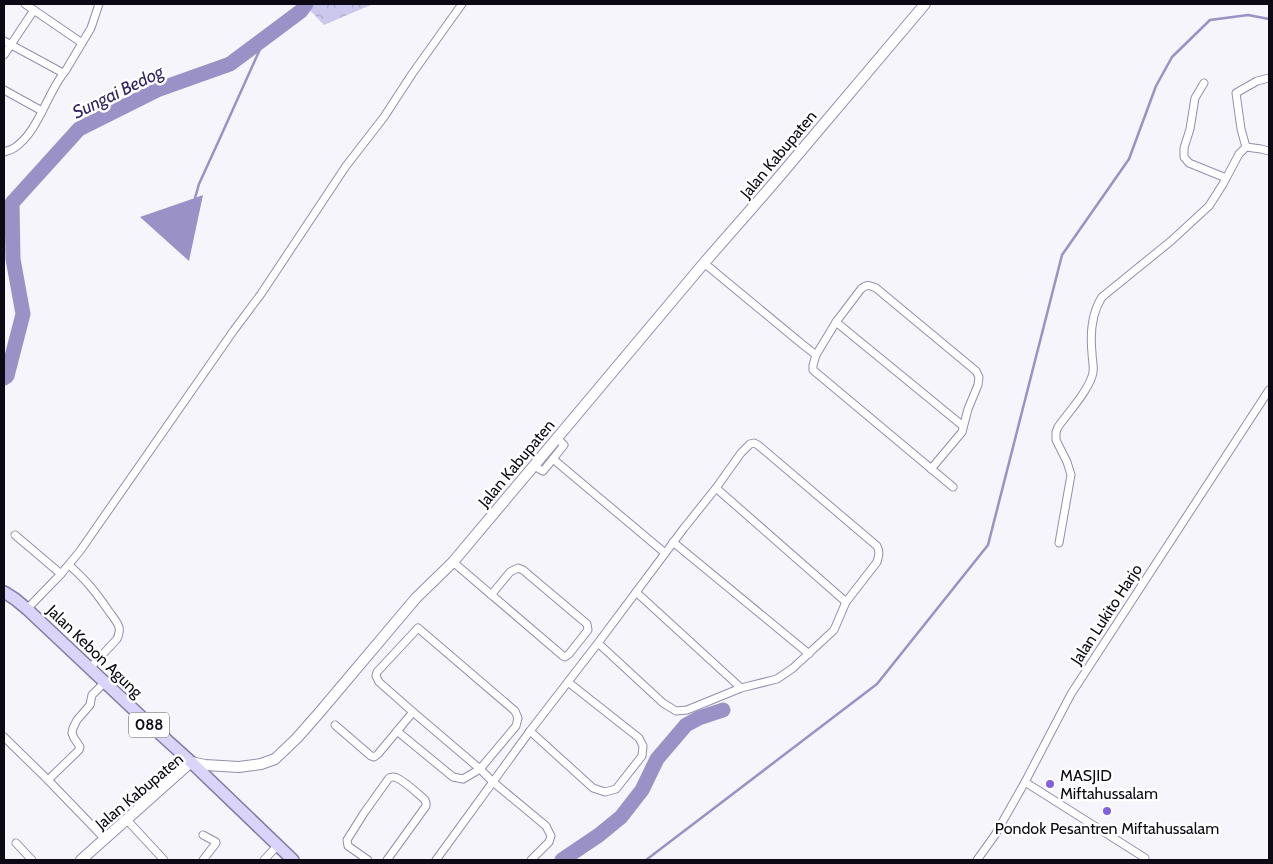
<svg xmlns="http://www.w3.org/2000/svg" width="1273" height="864" font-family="Cabin,sans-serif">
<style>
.forest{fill:url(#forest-crowns)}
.water{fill:#9a91c6}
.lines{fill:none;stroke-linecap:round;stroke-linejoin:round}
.stream{stroke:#9a91c6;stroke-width:2.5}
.river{stroke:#9a91c6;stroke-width:15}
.minor-casing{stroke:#938eae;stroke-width:9}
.secondary-casing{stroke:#938eae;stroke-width:12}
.primary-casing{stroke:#827aa6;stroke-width:14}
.minor{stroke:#fff;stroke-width:7}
.secondary{stroke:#fff;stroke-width:10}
.primary{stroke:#dad4f8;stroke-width:11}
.poi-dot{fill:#8262dd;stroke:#fff;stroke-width:2}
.labels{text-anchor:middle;stroke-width:5;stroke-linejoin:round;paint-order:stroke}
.shield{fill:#fff;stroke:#55535b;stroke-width:1}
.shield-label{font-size:15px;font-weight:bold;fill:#0c0915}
.street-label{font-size:16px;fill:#0c0915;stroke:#fff}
.poi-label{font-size:16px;fill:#0c0915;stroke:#fff;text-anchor:start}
.water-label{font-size:18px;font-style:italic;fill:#352362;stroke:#fff}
</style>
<defs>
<pattern id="forest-crowns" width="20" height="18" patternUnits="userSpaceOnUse" patternTransform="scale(1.25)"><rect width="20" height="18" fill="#ccc7ec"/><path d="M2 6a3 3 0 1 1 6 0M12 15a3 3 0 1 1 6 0" fill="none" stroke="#aeaaca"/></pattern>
</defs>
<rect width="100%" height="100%" fill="#f6f5fc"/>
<polygon class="forest" points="304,4 373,4 324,25"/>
<polygon class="water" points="203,195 189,261 140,217 195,198"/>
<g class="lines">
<g class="stream">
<polyline points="195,198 199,184 220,138 265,38"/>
<polyline points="646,860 877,684 988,545 1062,255 1129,159 1156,86 1172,57 1210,20 1248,15 1269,19"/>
</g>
<g class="river">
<polyline points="4,378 7,376 23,314 13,259 12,203 79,129 157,90 230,64 301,11 306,4"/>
<polyline points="562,860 599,835 621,817 642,790 657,759 686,725 699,718 723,710"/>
</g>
<defs>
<g id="minor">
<polyline points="25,4 82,43"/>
<polyline points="4,41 63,73"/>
<polyline points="4,55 34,10"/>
<polyline points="1204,83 1195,98 1190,129 1184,148 1184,157 1189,163 1226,178"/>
<polyline points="4,90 42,111"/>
<polyline points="1246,147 1241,129 1236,93 1257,81 1269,78"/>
<path d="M 4,152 C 7,151 11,150 14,148 C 39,132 47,92 66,70 L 91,28 L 99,4"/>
<polyline points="704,263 802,344 816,355 813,365 813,370 953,487"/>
<polyline points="836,322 963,426"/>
<path d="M 816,355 L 836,322 L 861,289 C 867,284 869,285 876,288 L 976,371 L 979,377 L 978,385 L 968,409 L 962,432 L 931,469"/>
<polyline points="553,459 564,445 557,438"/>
<polyline points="534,466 543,471 553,459 665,553"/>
<polyline points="716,488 846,602"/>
<polyline points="15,535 61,574"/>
<polyline points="673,542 809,654"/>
<path d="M 1059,543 L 1071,475 L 1067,462 L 1056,440 L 1056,432 L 1058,427 C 1067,414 1091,388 1093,372 C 1094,366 1092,359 1092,353 C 1090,333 1091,314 1102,297 L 1171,241 L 1209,206 L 1223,184 L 1239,154 L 1246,147 L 1261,149 L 1269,151"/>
<polyline points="453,562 563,656 565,657 569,654 588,630 587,624 523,570 518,568 510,572 491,595"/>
<path d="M 69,565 C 86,580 95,591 108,610 C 112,616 117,621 119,627 C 120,632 119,635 117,639 L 90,668"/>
<polyline points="636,592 741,688"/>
<polyline points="27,609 61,574 80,551 234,330 261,294 346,166 384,117 412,74 462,4"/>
<polygon points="418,628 515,711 518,718 516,726 480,769 413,712 379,682 376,676 377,672"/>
<polyline points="335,725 371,756 374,757 378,754 413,712"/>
<polyline points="397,731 453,777 463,779 480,769 493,782 546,826 551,836 549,842 531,860"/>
<polyline points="530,731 593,788 605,792 616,789 642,756 643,746 639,738 568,682"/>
<polyline points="4,737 48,780 105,839"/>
<polyline points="48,780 79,750 80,747 74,738 72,733 73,728 77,720 90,705 92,695 105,682"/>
<polyline points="1025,782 1145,858"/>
<polyline points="127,820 164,860"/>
<polyline points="16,843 32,860"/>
<polyline points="203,860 216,843 216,842 203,835"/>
<polyline points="264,860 277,846"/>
<path d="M 368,860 L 348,846 L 347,840 L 364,813 L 389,778 C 393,777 393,776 397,778 C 406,782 417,793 425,800 L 426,803 L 426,806 L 387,860"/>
<path d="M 436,860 L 530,731 L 598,643 L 684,528 L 716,488 L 741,453 L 750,444 L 754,443 L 758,445 L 877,546 C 880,552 879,555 877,562 L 846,602 L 834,630 L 793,668 L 777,679 L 741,688 L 687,710 L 676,711 L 663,703 L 598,643"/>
<polyline points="977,860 995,835 1025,782 1071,694 1269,390"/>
</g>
<polyline id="secondary" points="81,860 191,762 205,765 239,767 261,764 275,759 297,738 319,713 416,598 453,562 704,263 773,184 925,4"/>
<polyline id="primary" points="4,592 15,599 27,609 148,723 191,762 293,860"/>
</defs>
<use href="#minor" class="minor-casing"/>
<use href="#secondary" class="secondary-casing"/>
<use href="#primary" class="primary-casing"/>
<use href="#minor" class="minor"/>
<use href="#secondary" class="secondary"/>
<use href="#primary" class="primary"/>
</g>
<g class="poi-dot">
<circle cx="1050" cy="784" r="5"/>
<circle cx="1107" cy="811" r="5"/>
</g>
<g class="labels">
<rect class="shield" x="129" y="712.5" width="40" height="25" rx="4"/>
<g class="shield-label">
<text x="149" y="730">088</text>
</g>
<g class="street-label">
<text transform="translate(778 154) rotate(-50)" y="6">Jalan Kabupaten</text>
<text transform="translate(516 463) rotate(-50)" y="6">Jalan Kabupaten</text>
<text transform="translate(1106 614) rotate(-57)" y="6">Jalan Lukito Harjo</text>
<text transform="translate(95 651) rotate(44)" y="6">Jalan Kebon Agung</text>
<text transform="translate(139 791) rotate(-40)" y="6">Jalan Kabupaten</text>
</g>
<g class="poi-label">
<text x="1060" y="781">MASJID<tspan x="1060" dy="18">Miftahussalam</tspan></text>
<text x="1107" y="834" text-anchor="middle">Pondok Pesantren Miftahussalam</text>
</g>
<g class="water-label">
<text transform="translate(118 92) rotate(-26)" y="6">Sungai Bedog</text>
</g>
</g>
<rect width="1273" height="864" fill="none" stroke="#0c0915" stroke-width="10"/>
</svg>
